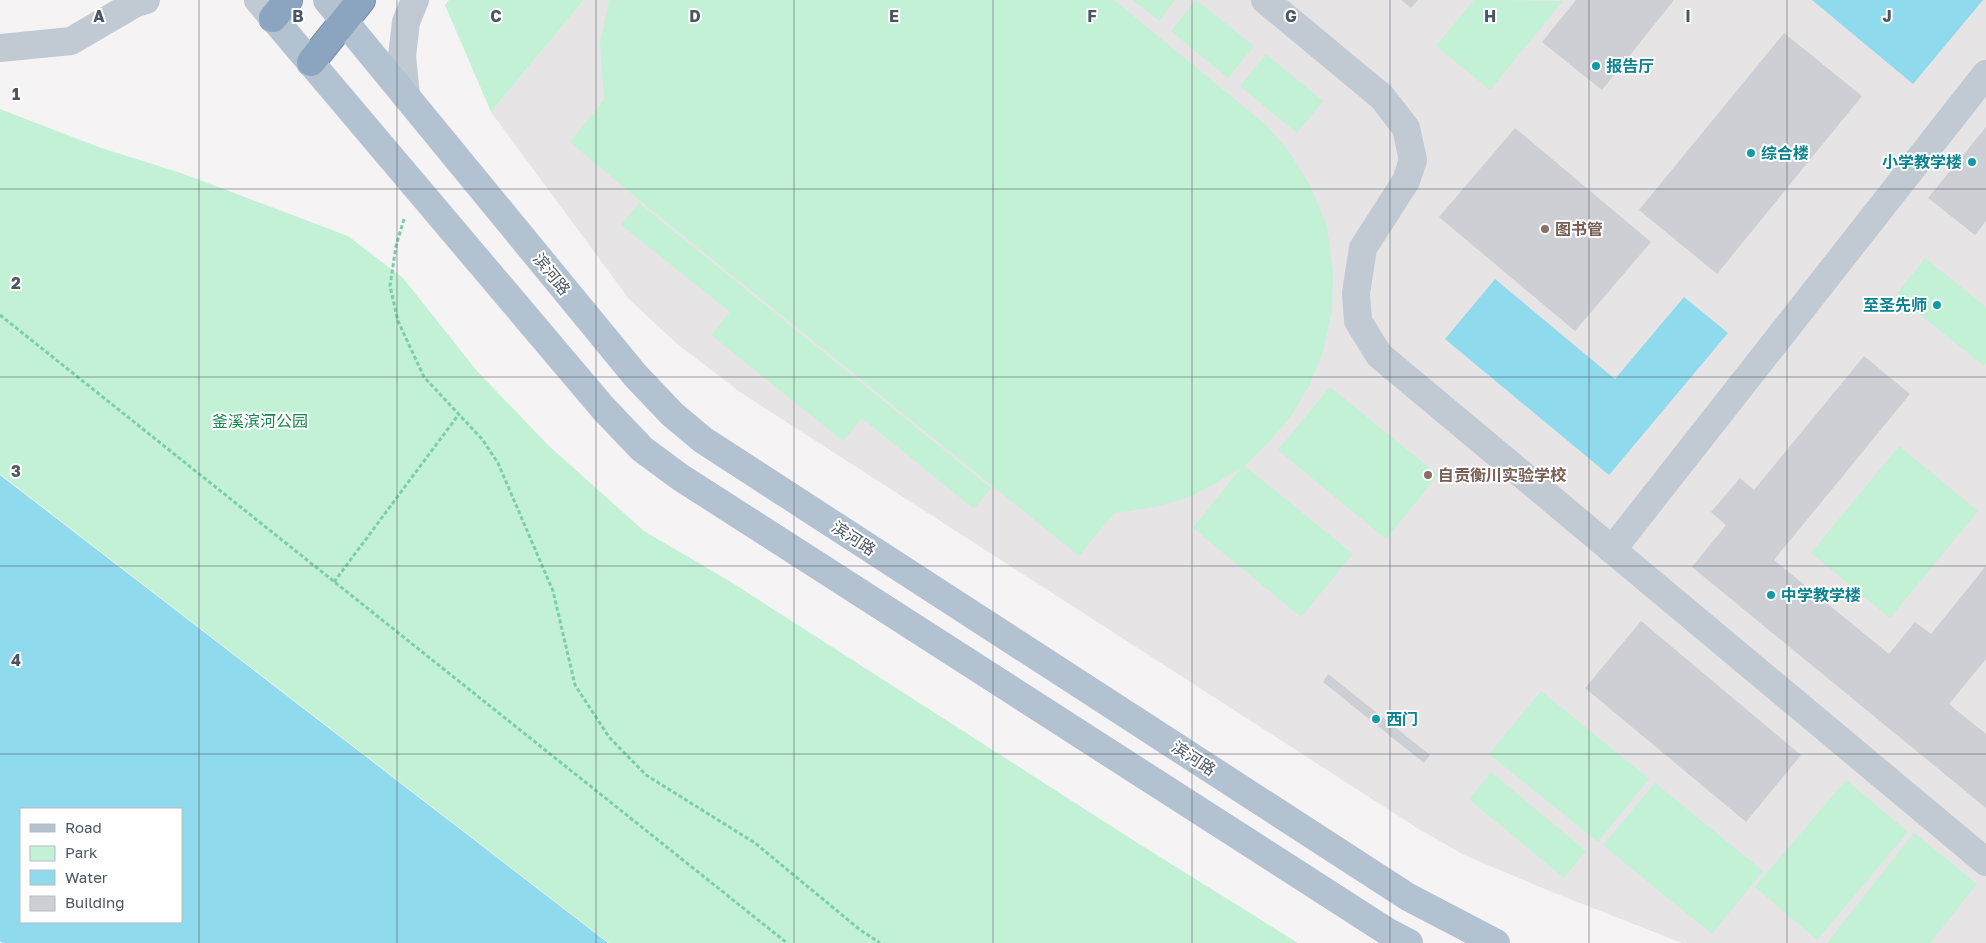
<svg xmlns="http://www.w3.org/2000/svg" width="1986" height="943" font-family="'Golos Text','Noto Sans SC',sans-serif">
<style>
.education{fill:#e6e4e5}
.green{fill:#c3f1d5}
.water{fill:#90daee;fill-rule:evenodd}
.building{fill:#cdcfd5}
.lines{fill:none;stroke-linecap:round;stroke-linejoin:round}
.highway-casing{stroke:#7690ad;stroke-width:30}
.path{stroke:#7ad0a6;stroke-width:3;stroke-dasharray:4 2.5;stroke-linecap:butt}
.minor{stroke:#c1cad2;stroke-width:28}
.major{stroke:#b3c2d1;stroke-width:28}
.highway{stroke:#8ba5c1;stroke-width:28}
.grid{fill:none;stroke:#4a5661;stroke-width:1;stroke-opacity:0.55}
.culture-dot{fill:#0f9aa8;stroke:#fff;stroke-width:2}
.education-dot{fill:#8d6e63;stroke:#fff;stroke-width:2}
.labels{text-anchor:middle;stroke-width:4;stroke-linejoin:round;paint-order:stroke}
.culture-label{font-size:16px;font-weight:bold;fill:#0d838f;stroke:#fff;text-anchor:start}
.education-label{font-size:16px;font-weight:bold;fill:#785e54;stroke:#fff;text-anchor:start}
.street-label{font-size:16px;fill:#4a5661;stroke:#fff}
.park-label{font-size:16px;fill:#17864f;stroke:#fff}
.grid-label{font-size:16px;text-anchor:middle;font-weight:bold;fill:#4a5661;stroke:#fff;stroke-width:4;stroke-linejoin:round;paint-order:stroke}
</style>
<rect width="100%" height="100%" fill="#f5f3f3"/>
<polygon class="education" points="584,0 1986,0 1986,943 1682,943 1552,892 1464,855 1417,828 740,392 676,343 629,299 491,112"/>
<g class="green">
<polygon points="449,0 584,0 491,112 445,5"/>
<path d="M 609,0 L 1114,0 L 1266,125 L 1288,150 L 1310,185 L 1327,226 L 1333,271 L 1332,310 L 1323,352 L 1310,384 L 1291,416 L 1268,443 L 1245,466 L 1353,554 L 1301,617 L 1193,528 L 1241,468 C 1222,479 1204,491 1183,499 C 1160,507 1137,510 1114,513 L 1079,556 L 655,213 L 570,142 L 604,100 L 600,44 Z"/>
<polygon points="1133,0 1175,0 1159,21"/>
<polygon points="1196,0 1254,46 1228,78 1171,31"/>
<polygon points="1474,0 1563,1 1490,90 1436,46"/>
<polygon points="1266,54 1323,101 1297,133 1240,86"/>
<polygon points="0,109 101,148 181,173 348,236 403,278 477,371 549,446 644,531 731,582 1136,842 1298,943 609,943 0,474"/>
<polygon points="639,203 991,488 974,509 862,418 843,441 711,335 730,312 621,225"/>
<polygon points="1925,258 1986,307 1986,363 1984,366 1896,295"/>
<polygon points="1330,387 1438,475 1386,539 1278,450"/>
<polygon points="1899,446 1978,511 1890,618 1811,553"/>
<polygon points="1541,691 1649,779 1598,842 1489,754"/>
<polygon points="1491,772 1586,851 1564,878 1469,799"/>
<polygon points="1846,780 1908,832 1817,940 1755,887"/>
<polygon points="1655,783 1763,871 1712,934 1603,845"/>
<polygon points="1914,833 1977,884 1930,943 1827,943"/>
</g>
<g class="water">
<polygon points="1812,0 1983,0 1913,84"/>
<polygon points="1495,279 1615,379 1684,297 1728,333 1609,475 1445,339"/>
<path d="M 0,475 L 608,943 L 2,943 L 0,941 ZM 21,809 L 181,809 L 181,922 L 21,922 Z"/>
</g>
<g class="building">
<polygon points="1401,0 1418,0 1411,8"/>
<polygon points="1576,0 1674,0 1602,90 1542,42"/>
<polygon points="1784,33 1862,96 1717,274 1639,210"/>
<polygon points="1986,127 1986,221 1975,235 1928,198"/>
<polygon points="1515,128 1651,242 1575,331 1439,217"/>
<polygon points="1864,356 1910,394 1774,560 1889,654 1915,622 1931,634 1986,566 1986,659 1949,704 1986,734 1986,808 1692,567 1726,525 1711,512 1740,478 1754,490"/>
<polygon points="1641,621 1801,755 1746,822 1585,688"/>
<polygon points="1328,674 1430,755 1424,763 1323,682"/>
</g>
<g class="lines">
<defs>
<g id="highway">
<polyline points="273,18 288,0"/>
<polyline points="311,62 361,0"/>
</g>
</defs>
<use href="#highway" class="highway-casing"/>
<g class="path">
<polyline points="404,219 396,246 390,286 398,321 424,377 482,439 498,463 553,591 575,685 609,737 646,775 755,843 859,929 880,943"/>
<polyline points="0,315 787,943"/>
<polyline points="334,582 459,414"/>
</g>
<g class="minor">
<polyline points="258,0 273,18"/>
<polyline points="1265,0 1382,97 1406,128 1413,160 1406,181 1363,248 1356,293 1358,321 1379,355 1986,862"/>
<polyline points="0,48 71,41 136,3 146,0"/>
<polyline points="406,96 402,56 406,22 415,0"/>
<polyline points="1612,550 1986,74"/>
</g>
<g class="major">
<polyline points="327,0 635,375 672,414 703,440 1408,897 1496,943"/>
<polyline points="273,18 603,408 642,449 680,477 1388,932 1409,943"/>
</g>
<use href="#highway" class="highway"/>
</g>
<path class="grid" d="M 199,0 L 199,943M 397,0 L 397,943M 596,0 L 596,943M 794,0 L 794,943M 993,0 L 993,943M 1192,0 L 1192,943M 1390,0 L 1390,943M 1589,0 L 1589,943M 1787,0 L 1787,943M 0,189 L 1986,189M 0,377 L 1986,377M 0,566 L 1986,566M 0,754 L 1986,754"/>
<g class="culture-dot">
<circle cx="1596" cy="66" r="5"/>
<circle cx="1751" cy="153" r="5"/>
<circle cx="1972" cy="162" r="5"/>
<circle cx="1937" cy="305" r="5"/>
<circle cx="1771" cy="595" r="5"/>
<circle cx="1376" cy="719" r="5"/>
</g>
<g class="education-dot">
<circle cx="1545" cy="229" r="5"/>
<circle cx="1428" cy="475" r="5"/>
</g>
<g class="labels">
<g class="culture-label">
<text x="1606" y="72">报告厅</text>
<text x="1761" y="159">综合楼</text>
<text x="1962" y="168" text-anchor="end">小学教学楼</text>
<text x="1927" y="311" text-anchor="end">至圣先师</text>
<text x="1781" y="601">中学教学楼</text>
<text x="1386" y="725">西门</text>
</g>
<g class="education-label">
<text x="1555" y="235">图书管</text>
<text x="1438" y="481">自贡衡川实验学校</text>
</g>
<g class="street-label">
<text transform="translate(552 274) rotate(51)" y="6">滨河路</text>
<text transform="translate(854 538) rotate(33)" y="6">滨河路</text>
<text transform="translate(1194 758) rotate(33)" y="6">滨河路</text>
</g>
<g class="park-label">
<text x="260" y="427">釜溪滨河公园</text>
</g>
</g>
<g class="grid-label">
<text x="99" y="22">A</text>
<text x="298" y="22">B</text>
<text x="496" y="22">C</text>
<text x="695" y="22">D</text>
<text x="894" y="22">E</text>
<text x="1092" y="22">F</text>
<text x="1291" y="22">G</text>
<text x="1490" y="22">H</text>
<text x="1688" y="22">I</text>
<text x="1887" y="22">J</text>
<text x="16" y="100">1</text>
<text x="16" y="289">2</text>
<text x="16" y="477">3</text>
<text x="16" y="666">4</text>
</g>
<rect x="20" y="808" width="162" height="115" fill="#ffffff" stroke="#b7bbc0"/>
<rect x="30" y="824" width="25" height="8" fill="#b3c2d1" stroke="#b7bbc0"/>
<text x="65" y="833" font-size="15" fill="#4a5661">Road</text>
<rect x="30" y="846" width="25" height="15" fill="#c3f1d5" stroke="#b7bbc0"/>
<text x="65" y="858" font-size="15" fill="#4a5661">Park</text>
<rect x="30" y="870" width="25" height="15" fill="#90daee" stroke="#b7bbc0"/>
<text x="65" y="883" font-size="15" fill="#4a5661">Water</text>
<rect x="30" y="896" width="25" height="15" fill="#cdcfd5" stroke="#b7bbc0"/>
<text x="65" y="908" font-size="15" fill="#4a5661">Building</text>
</svg>
